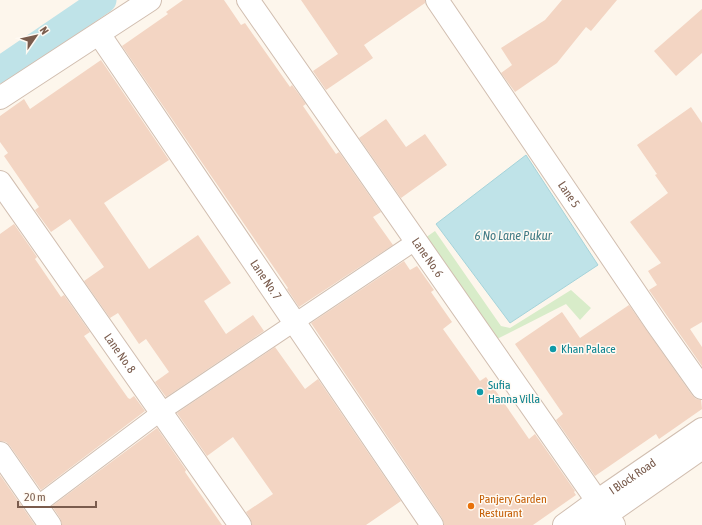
<svg xmlns="http://www.w3.org/2000/svg" width="702" height="525" font-family="'Asap Condensed',sans-serif">
<style>
.green{fill:#d8ecc9}
.water{fill:#bfe3e8;stroke:#a5d3da}
.lines{fill:none;stroke-linecap:round;stroke-linejoin:round}
.canal{stroke:#bfe3e8;stroke-width:27}
.building{fill:#f3d5c3}
.pedestrian-casing{stroke:#d1beb0;stroke-width:19}
.minor-casing{stroke:#d1beb0;stroke-width:24}
.tertiary-casing{stroke:#d1beb0;stroke-width:24}
.pedestrian{stroke:#fff;stroke-width:17}
.minor{stroke:#fff;stroke-width:22}
.tertiary{stroke:#fff;stroke-width:22}
.culture-dot{fill:#0f9aa8;stroke:#fffaf3;stroke-width:1.5}
.food-dot{fill:#e8710a;stroke:#fffaf3;stroke-width:1.5}
.labels{text-anchor:middle;stroke-width:3;stroke-linejoin:round;paint-order:stroke}
.street-label{font-size:12px;fill:#7a5c4d;stroke:#fffaf3}
.culture-label{font-size:12px;fill:#0d838f;stroke:#fffaf3;text-anchor:start}
.food-label{font-size:12px;fill:#c56008;stroke:#fffaf3;text-anchor:start}
.water-label{font-size:13px;font-style:italic;fill:#437c86;stroke:#fffaf3}
</style>
<rect width="100%" height="100%" fill="#fdf6ec"/>
<polygon class="green" points="435,231 501,326 510,328 571,290 591,308 580,320 566,304 497,339 425,238"/>
<polygon class="water" points="526,155 598,265 510,323 436,224"/>
<g class="lines">
<polyline class="canal" points="0,70 103,0"/>
</g>
<g class="building">
<polygon points="183,0 224,0 241,25 245,23 290,87 292,85 306,104 303,106 336,154 339,152 381,212 373,217 393,245 299,307 287,289 288,288 122,46 168,14 166,12"/>
<polygon points="301,0 425,0 425,3 364,45 373,58 326,90 313,71 338,54"/>
<polygon points="562,0 617,0 591,31 586,27 557,63 515,92 501,73 512,65 501,48 545,20"/>
<polygon points="702,9 702,53 676,76 654,51"/>
<polygon points="101,60 169,160 104,203 149,269 198,235 231,283 204,301 226,334 253,315 264,331 166,397 155,382 169,372 146,339 139,344 118,313 110,318 84,281 104,267 70,219 51,232 35,210 39,207 4,156 8,153 0,142 0,116 24,99 30,109"/>
<polygon points="691,107 702,123 702,322 690,329 702,347 702,366 649,290 657,285 648,271 661,263 630,222 668,193 655,175 657,174 637,145"/>
<polygon points="386,119 406,147 425,134 447,165 401,198 359,138"/>
<polygon points="14,224 37,257 35,259 61,297 64,295 90,332 84,336 128,398 130,399 134,396 145,411 41,490 10,446 6,442 0,441 0,234"/>
<polygon points="404,261 410,270 417,266 434,290 431,292 452,322 443,329 480,381 486,377 529,439 535,434 575,491 574,492 576,495 533,525 444,525 442,518 311,323"/>
<polygon points="629,305 692,395 696,399 701,400 702,409 659,439 656,434 595,476 556,420 563,414 515,344 562,312 580,338"/>
<polygon points="275,347 305,389 318,379 401,501 366,525 252,525 250,518 246,512 273,494 233,437 207,456 177,413"/>
<polygon points="157,428 186,470 185,472 222,525 62,525 60,518 52,506"/>
<polygon points="0,475 35,525 0,525"/>
</g>
<g class="lines">
<defs>
<polyline id="pedestrian" points="36,506 161,412 416,241"/>
<g id="minor">
<path id="s1" d="M 248,0 L 614,525"/>
<path id="s2" d="M 437,0 L 656,323 L 702,388"/>
<path id="s3" d="M 99,34 L 432,525"/>
<polyline points="0,98 150,0"/>
<path id="s4" d="M 0,182 L 240,525"/>
<polyline points="0,453 50,525"/>
</g>
<g id="tertiary">
<path id="s5" d="M 564,525 L 597,501 L 702,429"/>
<polyline points="592,525 702,448"/>
</g>
</defs>
<use href="#pedestrian" class="pedestrian-casing"/>
<use href="#minor" class="minor-casing"/>
<use href="#tertiary" class="tertiary-casing"/>
<use href="#pedestrian" class="pedestrian"/>
<use href="#minor" class="minor"/>
<use href="#tertiary" class="tertiary"/>
</g>
<g class="culture-dot">
<circle cx="553" cy="349" r="4"/>
<circle cx="480" cy="392" r="4"/>
</g>
<circle class="food-dot" cx="471" cy="506" r="4"/>
<g class="labels">
<g class="street-label">
<text dy="4" stroke="none"><textPath href="#s2" startOffset="235">Lane 5</textPath></text>
<text dy="4" stroke="none"><textPath href="#s1" startOffset="314">Lane No. 6</textPath></text>
<text dy="4" stroke="none"><textPath href="#s3" startOffset="297">Lane No. 7</textPath></text>
<text dy="4" stroke="none"><textPath href="#s4" startOffset="209">Lane No. 8</textPath></text>
<text dy="4" stroke="none"><textPath href="#s5" startOffset="84">I Block Road</textPath></text>
</g>
<g class="culture-label">
<text x="561" y="353">Khan Palace</text>
<text x="488" y="389">Sufia<tspan x="488" dy="14">Hanna Villa</tspan></text>
</g>
<g class="food-label">
<text x="479" y="503">Panjery Garden<tspan x="479" dy="14">Resturant</tspan></text>
</g>
<g class="water-label">
<text x="513" y="240">6 No Lane Pukur</text>
</g>
</g>
<g transform="translate(36 36) rotate(56)" stroke="#fffaf3" stroke-width="3" paint-order="stroke">
<path d="M0-3L7 15L0 10L-7 15Z" fill="#7a5c4d"/>
<text y="-6" font-size="11" font-weight="bold" text-anchor="middle" fill="#7a5c4d">N</text>
</g>
<path d="M18 501v6h78v-6" fill="none" stroke="#7a5c4d" stroke-width="2"/>
<text x="24" y="501" font-size="12" fill="#7a5c4d" stroke="#fffaf3" stroke-width="3" paint-order="stroke">20 m</text>
</svg>
